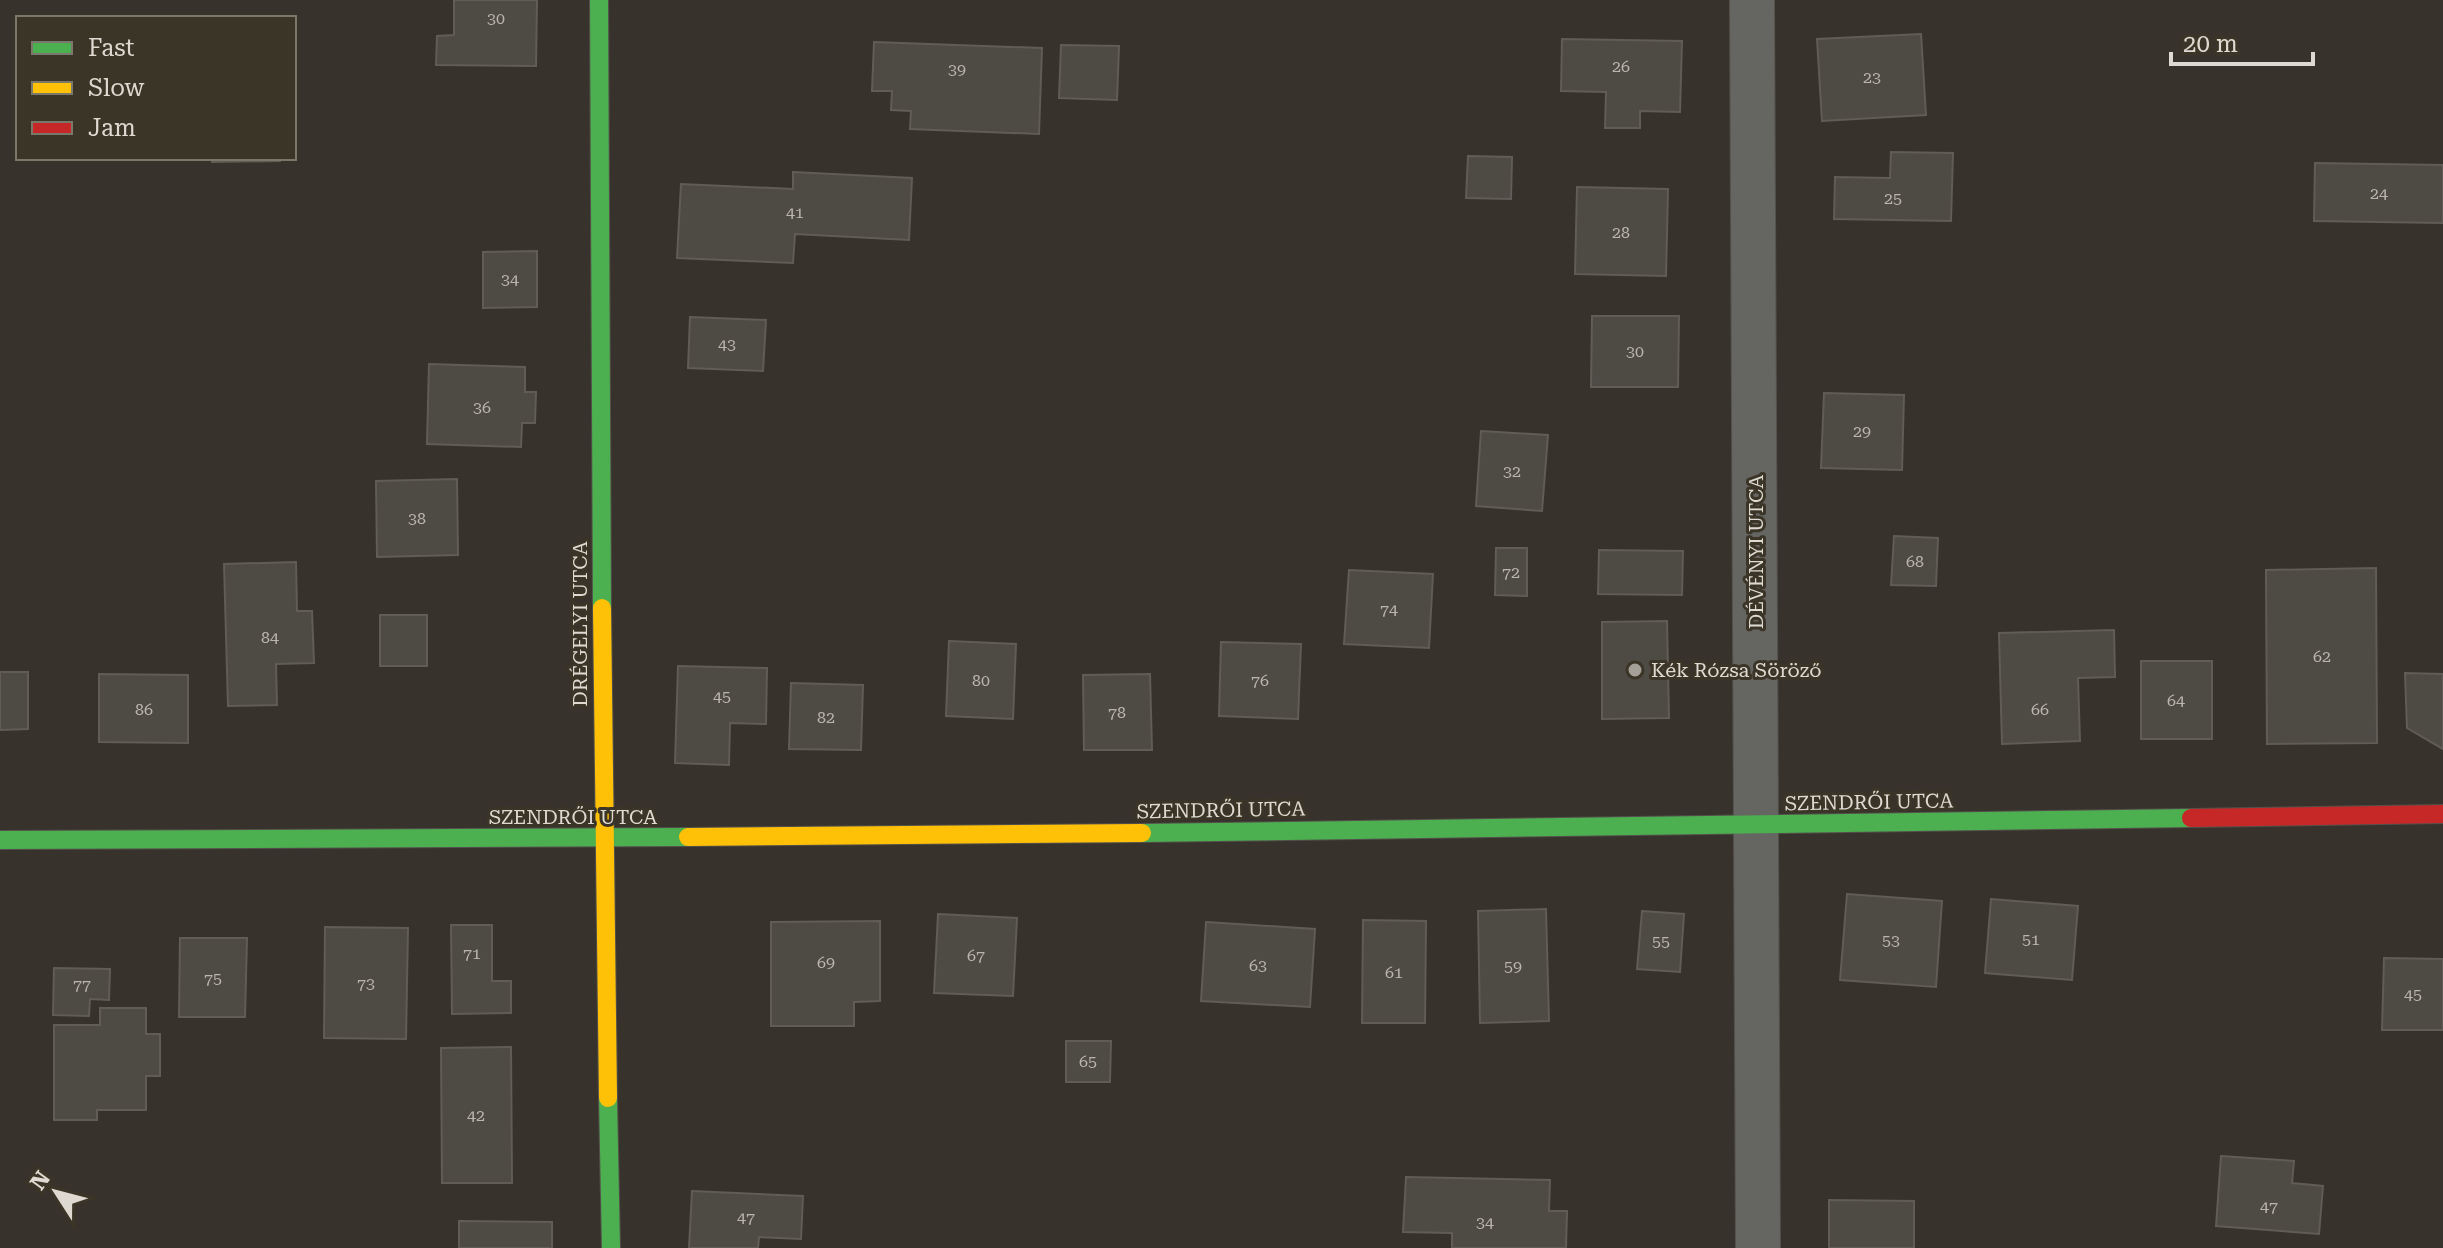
<svg xmlns="http://www.w3.org/2000/svg" width="2443" height="1248" font-family="'Roboto Serif',serif">
<style>
.building{fill:#4e4a44;stroke:#615c56;stroke-width:2}
.lines{fill:none;stroke-linecap:round;stroke-linejoin:round}
.street-casing{stroke:#54504b;stroke-width:46}
.fast-casing{stroke:#54504b;stroke-width:20}
.slow-casing{stroke:#54504b;stroke-width:20}
.jam-casing{stroke:#54504b;stroke-width:20}
.street{stroke:#656562;stroke-width:44}
.fast{stroke:#4caf50;stroke-width:18}
.slow{stroke:#ffc107;stroke-width:18}
.jam{stroke:#c62828;stroke-width:18}
.poi-dot{fill:#a4a098;stroke:#3b3527;stroke-width:3}
.labels{text-anchor:middle;stroke-width:6;stroke-linejoin:round;paint-order:stroke}
.number-label{font-size:16px;fill:#bab6ae}
.street-label{font-size:20px;fill:#dedad2;stroke:#3b3527}
.poi-label{font-size:20px;fill:#dedad2;stroke:#3b3527;text-anchor:start}
</style>
<rect width="100%" height="100%" fill="#37332c"/>
<g class="building">
<polygon points="454,0 537,0 536,66 436,65 437,36 454,35"/>
<polygon points="1921,34 1926,115 1822,121 1817,39"/>
<polygon points="1562,39 1682,41 1680,112 1640,111 1640,128 1605,128 1606,92 1561,91"/>
<polygon points="874,42 1042,48 1039,134 910,129 911,111 891,110 892,91 872,91"/>
<polygon points="1061,45 1119,46 1117,100 1059,98"/>
<polygon points="1891,152 1953,153 1951,221 1834,219 1835,177 1890,178"/>
<polygon points="1468,156 1512,157 1511,199 1466,198"/>
<polygon points="212,158 280,158 280,161 212,162"/>
<polygon points="2315,163 2443,165 2443,223 2314,221"/>
<polygon points="793,172 912,178 909,240 795,234 793,263 677,258 681,184 793,189"/>
<polygon points="1577,187 1668,189 1666,276 1575,274"/>
<polygon points="537,251 537,307 483,308 483,252"/>
<polygon points="1592,316 1679,316 1678,387 1591,387"/>
<polygon points="690,317 766,320 763,371 688,368"/>
<polygon points="429,364 525,367 525,392 536,392 535,423 522,423 521,447 427,444"/>
<polygon points="1824,393 1904,395 1902,470 1821,468"/>
<polygon points="1481,431 1548,435 1542,511 1476,506"/>
<polygon points="457,479 458,555 377,557 376,481"/>
<polygon points="1894,536 1938,538 1936,586 1891,585"/>
<polygon points="1496,548 1527,548 1527,596 1495,595"/>
<polygon points="1599,550 1683,551 1682,595 1598,594"/>
<polygon points="296,562 297,611 312,611 314,663 276,664 277,705 228,706 224,564"/>
<polygon points="2376,568 2377,743 2267,744 2266,570"/>
<polygon points="1349,570 1433,574 1429,648 1344,644"/>
<rect x="380" y="615" width="47" height="51"/>
<polygon points="1667,621 1669,718 1602,719 1602,622"/>
<polygon points="2114,630 2115,677 2078,678 2080,741 2002,744 1999,633"/>
<polygon points="949,641 1016,644 1013,719 946,716"/>
<polygon points="1221,642 1301,644 1298,719 1219,716"/>
<rect x="2141" y="661" width="71" height="78"/>
<polygon points="678,666 767,668 766,724 730,723 729,765 675,763"/>
<polygon points="0,672 28,672 28,729 0,730"/>
<polygon points="2405,673 2443,674 2443,749 2407,728"/>
<polygon points="99,674 188,675 188,743 99,742"/>
<polygon points="1150,674 1152,750 1084,750 1083,675"/>
<polygon points="791,683 863,685 861,750 789,749"/>
<polygon points="1847,894 1942,901 1936,987 1840,980"/>
<polygon points="1991,899 2078,906 2072,980 1985,973"/>
<polygon points="1546,909 1549,1021 1480,1023 1478,911"/>
<polygon points="1642,911 1684,914 1680,972 1637,969"/>
<polygon points="938,914 1017,918 1013,996 934,993"/>
<polygon points="1363,920 1426,921 1425,1023 1362,1023"/>
<polygon points="880,921 880,1001 854,1002 854,1026 771,1026 771,922"/>
<polygon points="1206,922 1315,929 1310,1007 1201,1001"/>
<polygon points="451,925 492,925 492,981 511,981 511,1013 452,1014"/>
<polygon points="325,927 408,928 406,1039 324,1038"/>
<polygon points="180,938 247,938 245,1017 179,1017"/>
<polygon points="2384,958 2443,959 2443,1030 2382,1030"/>
<polygon points="54,968 110,969 109,1000 90,999 89,1016 53,1015"/>
<polygon points="100,1008 146,1008 146,1034 160,1034 160,1076 146,1076 146,1110 97,1110 97,1120 54,1120 54,1025 100,1025"/>
<polygon points="1066,1041 1111,1041 1110,1082 1066,1082"/>
<polygon points="511,1047 512,1183 442,1183 441,1048"/>
<polygon points="2221,1156 2294,1161 2292,1183 2323,1186 2319,1234 2216,1226"/>
<polygon points="1406,1177 1550,1180 1549,1211 1567,1211 1566,1248 1452,1248 1452,1233 1403,1232"/>
<polygon points="692,1191 803,1196 801,1239 759,1237 758,1248 689,1248"/>
<polygon points="1829,1200 1914,1201 1914,1248 1829,1248"/>
<polygon points="459,1221 552,1222 552,1248 459,1248"/>
</g>
<g class="lines">
<defs>
<polyline id="street" points="1752,0 1758,1248"/>
<g id="fast">
<polyline points="599,0 602,608"/>
<polyline points="1142,833 2191,818"/>
<polyline points="0,840 688,837"/>
<polyline points="608,1098 611,1248"/>
</g>
<g id="slow">
<polyline points="602,608 608,1098"/>
<polyline points="688,837 1142,833"/>
</g>
<polyline id="jam" points="2191,818 2443,814"/>
</defs>
<use href="#street" class="street-casing"/>
<use href="#fast" class="fast-casing"/>
<use href="#slow" class="slow-casing"/>
<use href="#jam" class="jam-casing"/>
<use href="#street" class="street"/>
<use href="#fast" class="fast"/>
<use href="#slow" class="slow"/>
<use href="#jam" class="jam"/>
</g>
<circle class="poi-dot" cx="1635" cy="670" r="8"/>
<g class="labels">
<g class="number-label">
<text x="496" y="24">30</text>
<text x="1621" y="72">26</text>
<text x="957" y="75">39</text>
<text x="1872" y="83">23</text>
<text x="2379" y="199">24</text>
<text x="1893" y="204">25</text>
<text x="795" y="218">41</text>
<text x="1621" y="238">28</text>
<text x="510" y="285">34</text>
<text x="727" y="350">43</text>
<text x="1635" y="357">30</text>
<text x="482" y="413">36</text>
<text x="1862" y="437">29</text>
<text x="1512" y="477">32</text>
<text x="417" y="524">38</text>
<text x="1915" y="567">68</text>
<text x="1511" y="578">72</text>
<text x="1389" y="615">74</text>
<text x="270" y="643">84</text>
<text x="2322" y="662">62</text>
<text x="981" y="686">80</text>
<text x="1260" y="686">76</text>
<text x="722" y="702">45</text>
<text x="2176" y="706">64</text>
<text x="144" y="715">86</text>
<text x="2040" y="715">66</text>
<text x="1117" y="718">78</text>
<text x="826" y="723">82</text>
<text x="2031" y="945">51</text>
<text x="1891" y="946">53</text>
<text x="1661" y="947">55</text>
<text x="472" y="959">71</text>
<text x="976" y="961">67</text>
<text x="826" y="968">69</text>
<text x="1258" y="971">63</text>
<text x="1513" y="972">59</text>
<text x="1394" y="978">61</text>
<text x="213" y="984">75</text>
<text x="366" y="989">73</text>
<text x="82" y="990">77</text>
<text x="2413" y="1000">45</text>
<text x="1088" y="1067">65</text>
<text x="476" y="1121">42</text>
<text x="2269" y="1212">47</text>
<text x="746" y="1223">47</text>
<text x="1485" y="1228">34</text>
</g>
<g class="street-label">
<text transform="translate(1756 552) rotate(-90)" y="7">DÉVÉNYI UTCA</text>
<text transform="translate(580 624) rotate(-90)" y="7">DRÉGELYI UTCA</text>
<text transform="translate(1869 802) rotate(-1)" y="7">SZENDRŐI UTCA</text>
<text transform="translate(1221 810) rotate(-1)" y="7">SZENDRŐI UTCA</text>
<text x="573" y="824">SZENDRŐI UTCA</text>
</g>
<g class="poi-label">
<text x="1651" y="677">Kék Rózsa Söröző</text>
</g>
</g>
<rect x="16" y="16" width="280" height="144" fill="#3b3527" stroke="#7c776b" stroke-width="2"/>
<rect x="32" y="42" width="40" height="12" fill="#4caf50" stroke="#7c776b" stroke-width="2"/>
<text x="88" y="56" font-size="24" fill="#dedad2">Fast</text>
<rect x="32" y="82" width="40" height="12" fill="#ffc107" stroke="#7c776b" stroke-width="2"/>
<text x="88" y="96" font-size="24" fill="#dedad2">Slow</text>
<rect x="32" y="122" width="40" height="12" fill="#c62828" stroke="#7c776b" stroke-width="2"/>
<text x="88" y="136" font-size="24" fill="#dedad2">Jam</text>
<g transform="translate(56 1192) rotate(306)" stroke="#3b3527" stroke-width="6" paint-order="stroke">
<path d="M0-6L14 30L0 20L-14 30Z" fill="#dedad2"/>
<text y="-12" font-size="22" font-weight="bold" text-anchor="middle" fill="#dedad2">N</text>
</g>
<path d="M2171 52v12h142v-12" fill="none" stroke="#dedad2" stroke-width="4"/>
<text x="2183" y="52" font-size="24" fill="#dedad2" stroke="#3b3527" stroke-width="6" paint-order="stroke">20 m</text>
</svg>
